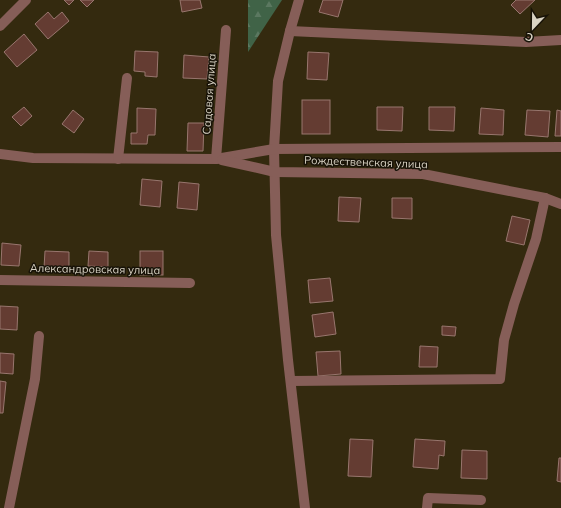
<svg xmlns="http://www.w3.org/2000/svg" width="561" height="508" font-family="Mulish,sans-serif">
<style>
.forest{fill:url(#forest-firs)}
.building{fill:#643c32;stroke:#98766e}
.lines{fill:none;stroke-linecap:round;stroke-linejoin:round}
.minor{stroke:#865e58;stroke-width:10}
.labels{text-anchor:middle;stroke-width:3;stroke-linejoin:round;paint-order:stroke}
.street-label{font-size:11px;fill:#d9d3c4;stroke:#181308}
</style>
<defs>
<pattern id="forest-firs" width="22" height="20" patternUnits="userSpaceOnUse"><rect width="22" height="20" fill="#406347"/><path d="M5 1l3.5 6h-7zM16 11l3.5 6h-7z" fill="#5b7860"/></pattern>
</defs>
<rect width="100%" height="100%" fill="#342a0f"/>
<polygon class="forest" points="248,0 282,0 248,52"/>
<g class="building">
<polygon points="64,0 74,0 69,5"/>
<polygon points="80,0 94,0 87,7"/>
<polygon points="180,0 200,0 202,8 182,12"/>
<polygon points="323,0 343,0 338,17 319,12"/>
<polygon points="516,0 535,0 520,14 511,5"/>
<polygon points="48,12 54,19 62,12 69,21 48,39 35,24"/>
<polygon points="24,34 37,50 17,67 4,52"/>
<polygon points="135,51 158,52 157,77 145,76 145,72 134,71"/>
<polygon points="308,52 329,53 327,80 307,79"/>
<polygon points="184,55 209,57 207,79 183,78"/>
<rect x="302" y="100" width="28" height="34"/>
<polygon points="24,107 32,116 21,126 12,117"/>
<polygon points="377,107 403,107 402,131 377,130"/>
<polygon points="429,107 455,107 454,131 429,130"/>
<polygon points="137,108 156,109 155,135 148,135 147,144 131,144 131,133 137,133"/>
<polygon points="481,108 504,110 503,135 479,134"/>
<polygon points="73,110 84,119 74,133 62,124"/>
<polygon points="527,110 550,111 548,137 525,135"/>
<polygon points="557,110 561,111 561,136 555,136"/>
<polygon points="188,123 204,123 203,151 187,151"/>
<polygon points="142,179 162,181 160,207 140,205"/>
<polygon points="179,182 199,184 197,210 177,208"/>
<polygon points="339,197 361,198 359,222 338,221"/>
<polygon points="392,198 412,198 412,219 392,218"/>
<polygon points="512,216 530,220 524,245 506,241"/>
<polygon points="2,243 21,245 19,266 1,265"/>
<polygon points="45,251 69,252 69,269 44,268"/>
<polygon points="89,251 108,252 108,267 88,266"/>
<rect x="140" y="251" width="23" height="24"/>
<polygon points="330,278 333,301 310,303 308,280"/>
<polygon points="0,306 18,307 17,330 0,329"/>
<polygon points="333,312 336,334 315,337 312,315"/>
<polygon points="442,326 456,327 455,336 442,335"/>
<polygon points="420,346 438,347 437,367 419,367"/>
<polygon points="340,351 341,374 318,376 316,352"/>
<polygon points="0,353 14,354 13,374 0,373"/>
<polygon points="0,381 6,382 3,413 0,413"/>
<polygon points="350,439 373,440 371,477 348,476"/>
<polygon points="415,439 445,441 444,456 439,455 438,469 413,467"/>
<polygon points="462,450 487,451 487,479 461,478"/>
<polygon points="559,458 561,458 561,482 557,481"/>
</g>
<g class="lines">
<g class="minor">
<polyline points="299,0 290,31 278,81 274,149 276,235 288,360 305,508"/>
<polyline points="0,26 26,0"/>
<polyline points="290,31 526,42 561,40"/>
<polyline points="0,154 33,158 216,159 274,149 561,147"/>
<polyline points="118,159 127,78"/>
<polyline points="216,159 226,30"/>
<polyline points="222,160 275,172 423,174 545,198 561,204"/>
<polyline points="0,280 190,283"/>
<polyline points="291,381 500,379 504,340 514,304 536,239 545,198"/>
<polyline points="9,508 35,379 39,336"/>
<polyline points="427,508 428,498 481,500"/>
</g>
</g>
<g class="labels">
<g class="street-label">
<text transform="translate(209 94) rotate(-86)" y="4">Садовая улица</text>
<text transform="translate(366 162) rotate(2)" y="4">Рождественская улица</text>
<text transform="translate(95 269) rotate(1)" y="4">Александровская улица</text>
</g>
</g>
<g transform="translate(533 28) rotate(202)" stroke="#181308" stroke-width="3" paint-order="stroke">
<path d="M0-3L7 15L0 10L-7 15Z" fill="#d9d3c4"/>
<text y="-6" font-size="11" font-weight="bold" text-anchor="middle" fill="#d9d3c4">С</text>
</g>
</svg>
